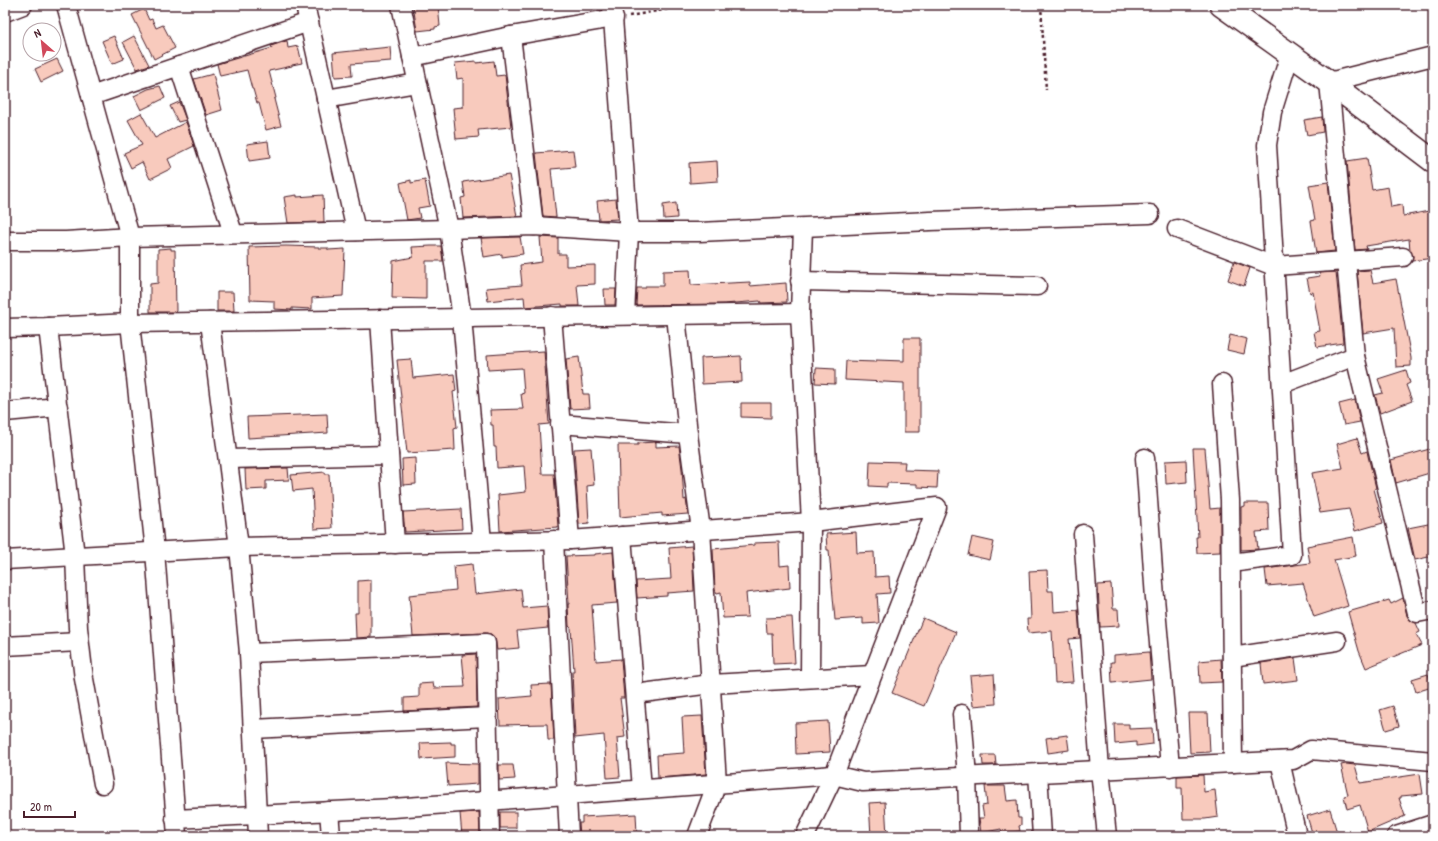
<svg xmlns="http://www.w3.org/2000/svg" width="1438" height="841" font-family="'Patrick Hand',sans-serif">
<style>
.building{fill:#f8cabd;stroke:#4a1f2b}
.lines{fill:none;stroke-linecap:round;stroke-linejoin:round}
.minor-casing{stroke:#4a1f2b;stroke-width:21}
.tertiary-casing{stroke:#4a1f2b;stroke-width:25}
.path{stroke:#4a1f2b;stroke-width:2.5;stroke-dasharray:3 3;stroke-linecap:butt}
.minor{stroke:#fff;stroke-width:18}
.tertiary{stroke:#fff;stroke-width:22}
</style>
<rect width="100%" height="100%" fill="#fff"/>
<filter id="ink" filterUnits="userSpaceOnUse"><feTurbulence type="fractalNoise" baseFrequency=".025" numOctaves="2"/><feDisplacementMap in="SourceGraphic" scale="8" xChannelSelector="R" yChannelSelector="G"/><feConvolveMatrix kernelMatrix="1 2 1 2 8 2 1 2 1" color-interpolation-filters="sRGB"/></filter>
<g filter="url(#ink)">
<g class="building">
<polygon points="413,5 438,5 440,26 435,27 435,29 417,31"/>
<polygon points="144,9 149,20 152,19 156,28 163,25 175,48 154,59 132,15"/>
<polygon points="114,36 124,59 112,64 102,41"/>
<polygon points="134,36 149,65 137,69 123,42"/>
<polygon points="286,41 287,41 288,48 298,46 302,63 292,65 292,66 269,71 276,98 274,99 281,126 266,130 259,103 257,103 253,89 252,89 247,70 220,76 217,64 272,48 271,46"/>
<polygon points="390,47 391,61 351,64 352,76 335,77 333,53"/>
<polygon points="57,59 63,71 41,82 35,69"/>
<polygon points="476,61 476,63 494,61 496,76 505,75 511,127 478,130 479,137 456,139 453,108 463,107 463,78 457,79 455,63"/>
<polygon points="213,74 222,110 206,115 194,79"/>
<polygon points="160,86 165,98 141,110 134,96 148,89"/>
<polygon points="179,102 186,120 178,122 170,106"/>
<polygon points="141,113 155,138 186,122 194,146 168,159 172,168 150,179 142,162 131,168 124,153 142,145 128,120"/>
<polygon points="1322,117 1323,132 1307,135 1304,120"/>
<polygon points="268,141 270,158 249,161 247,144"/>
<polygon points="573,150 575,167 551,169 556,217 543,216 536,153"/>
<polygon points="1367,158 1372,190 1388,187 1391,207 1402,205 1403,216 1429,211 1433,234 1433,258 1412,261 1413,256 1410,250 1409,239 1366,246 1367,249 1355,250 1347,161"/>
<polygon points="717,161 718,181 690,183 689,163"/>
<polygon points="509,175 517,216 463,218 461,198 465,197 463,182"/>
<polygon points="411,180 411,183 425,180 430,206 418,208 420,218 407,220 400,183"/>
<polygon points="1328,182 1335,251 1316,253 1311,221 1315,220 1309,185"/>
<polygon points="297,195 297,197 323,195 324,222 288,223 284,197"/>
<polygon points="616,199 618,219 599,220 597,201"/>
<polygon points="676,203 677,218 664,219 663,205"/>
<polygon points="520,237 523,254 502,257 502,254 484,257 481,238"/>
<polygon points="540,237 558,238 558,254 566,254 566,266 595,265 595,284 577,285 579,306 562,306 562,304 525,307 524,297 488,301 486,288 522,285 520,265 542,262"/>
<polygon points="286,246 319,247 319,248 328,248 328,250 345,249 343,296 312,298 312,309 292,308 292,310 274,309 274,301 250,300 249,247"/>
<polygon points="431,246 441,246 443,261 426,261 426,299 392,298 393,261 413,257 412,247"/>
<polygon points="171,248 171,250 175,250 176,312 150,312 150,284 158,283 158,249"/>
<polygon points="1234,262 1250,268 1244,286 1228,280"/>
<polygon points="690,270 691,285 750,282 750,286 786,283 787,302 761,303 760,301 724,304 636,305 637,288 646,288 646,286 663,286 663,271"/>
<polygon points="1370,270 1373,283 1396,279 1411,358 1411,366 1396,367 1394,328 1363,333 1357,271"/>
<polygon points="1336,272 1343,343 1317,347 1314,332 1320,331 1313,292 1310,293 1307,278 1320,276 1319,273"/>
<polygon points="604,289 616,289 615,305 605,305"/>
<polygon points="217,292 233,292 234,311 217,311"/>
<polygon points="1230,335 1247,339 1244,354 1227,350"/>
<polygon points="904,338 920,338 920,432 904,432 904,383 845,380 846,361 876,362 876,360 904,361"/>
<polygon points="544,351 549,424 539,425 542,474 554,474 558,527 500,531 498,495 526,492 524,466 497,468 496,447 494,447 493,425 491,425 490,410 523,409 521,394 524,393 522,368 488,370 487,355"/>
<polygon points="741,356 742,382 702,384 701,358"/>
<polygon points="579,357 583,394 589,394 590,408 570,409 566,359"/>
<polygon points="411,359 413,378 454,374 456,391 453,392 457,427 454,428 455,450 407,453 397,360"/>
<polygon points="816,368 835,369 835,384 815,383"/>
<polygon points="1406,370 1410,383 1406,385 1412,401 1380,413 1375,395 1383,393 1378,379"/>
<polygon points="1355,400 1360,422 1344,425 1339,404"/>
<polygon points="741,403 771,403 771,418 741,417"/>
<polygon points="327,414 328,433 248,438 247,417"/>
<polygon points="1357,438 1362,453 1367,451 1368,456 1376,488 1374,489 1383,523 1355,531 1349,509 1320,513 1312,473 1343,468 1337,444"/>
<polygon points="656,442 656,447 679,446 682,469 684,500 686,499 688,514 662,516 662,513 620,517 618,445 638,445 638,443"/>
<polygon points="591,448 594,485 587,486 589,523 579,524 574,449"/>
<polygon points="1193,448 1205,448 1210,509 1220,508 1220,552 1197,553 1196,537 1198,537"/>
<polygon points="1433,448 1433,472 1396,483 1391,460"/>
<polygon points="415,458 416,484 403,485 402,459"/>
<polygon points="1186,460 1187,482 1166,484 1165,461"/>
<polygon points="870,461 905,462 904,470 938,471 937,488 917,487 917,484 887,483 887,487 869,486"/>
<polygon points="288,468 289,480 266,481 266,489 246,490 245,469"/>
<polygon points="325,472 325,474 329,474 332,528 314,529 312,489 293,491 291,475"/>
<polygon points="1245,503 1268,503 1269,531 1256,532 1258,549 1241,550 1241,507 1245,506"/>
<polygon points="461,509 462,529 405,532 403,512"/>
<polygon points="1433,523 1433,556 1415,560 1408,528"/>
<polygon points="856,532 857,553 874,552 875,577 889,576 890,593 877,594 879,623 863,624 863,618 835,620 829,550 827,550 826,534"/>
<polygon points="972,537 994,542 990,560 968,555"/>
<polygon points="1353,537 1356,556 1334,560 1348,606 1314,617 1303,583 1267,586 1265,569 1310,563 1307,546"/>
<polygon points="779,542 780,566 789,565 790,588 746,593 748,617 723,618 721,592 717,593 715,590 713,549 754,545 754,543"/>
<polygon points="692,546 694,591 667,593 667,596 637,598 636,581 671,579 669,548"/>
<polygon points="613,552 617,603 592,605 592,606 596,661 621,659 624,698 620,698 625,737 617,738 620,777 607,778 604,735 575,738 572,671 574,671 571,628 569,626 568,604 569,604 566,556 595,555 595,554"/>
<polygon points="472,564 475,594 521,589 523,608 547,606 548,628 517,631 519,648 497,650 495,638 491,634 486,633 413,636 409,595 456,590 454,566"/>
<polygon points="1047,570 1048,591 1053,591 1054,612 1078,610 1080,638 1069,639 1073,682 1055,683 1052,631 1028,633 1027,619 1031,619 1029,571"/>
<polygon points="371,580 371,637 356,638 355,613 358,613 358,581"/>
<polygon points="1111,584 1113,609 1118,609 1119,626 1100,627 1098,585"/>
<polygon points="1403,598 1407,616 1410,620 1416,623 1420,632 1416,634 1422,645 1366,668 1359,651 1348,612 1389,600 1391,604"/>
<polygon points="792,617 795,663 773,664 772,633 767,633 766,618"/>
<polygon points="923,618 956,632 924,706 892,693"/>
<polygon points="1149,652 1151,679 1112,683 1111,662 1114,662 1114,655"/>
<polygon points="476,654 477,707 404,711 404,698 419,697 419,684 433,683 434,688 465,687 462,655"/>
<polygon points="1295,658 1298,680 1263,684 1261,663"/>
<polygon points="1221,659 1222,682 1200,683 1199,661"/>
<polygon points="994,674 996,704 973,706 970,676"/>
<polygon points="1428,674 1432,687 1416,692 1412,679"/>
<polygon points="551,684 554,740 548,740 547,724 500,725 499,699 532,696 531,685"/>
<polygon points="1393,706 1399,726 1386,730 1380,710"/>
<polygon points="1188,713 1208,713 1210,752 1190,753"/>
<polygon points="702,716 706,774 658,778 657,755 684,753 682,717"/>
<polygon points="828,721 830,752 796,754 795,723"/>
<polygon points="1114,724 1129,724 1129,729 1152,728 1153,744 1136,746 1136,742 1115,744"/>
<polygon points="1067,735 1069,750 1048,753 1046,738"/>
<polygon points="451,742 451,744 455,744 455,757 421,759 420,743"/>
<polygon points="982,755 995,755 996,765 983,765"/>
<polygon points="446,763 478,764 478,784 448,786"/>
<polygon points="1346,764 1355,765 1360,783 1420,774 1423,794 1401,796 1401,798 1399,798 1405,816 1368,832 1360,805 1347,809 1344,796 1348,795 1341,765"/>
<polygon points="499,765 513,765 515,779 499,780"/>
<polygon points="1203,775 1204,792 1215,790 1218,817 1205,819 1183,819 1182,788 1177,788 1177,776"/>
<polygon points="985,786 1005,786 1007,801 1017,800 1018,818 1021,818 1021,825 1019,826 1020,831 1002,833 1001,829 981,833 979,818 984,818 982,806 987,805"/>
<polygon points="885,802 887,836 871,836 869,803"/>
<polygon points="1330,809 1338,836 1313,836 1307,816"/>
<polygon points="479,812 480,836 462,836 460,813"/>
<rect x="500" y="812" width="16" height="16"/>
<polygon points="636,814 637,834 580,836 579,823 582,823 582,817"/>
</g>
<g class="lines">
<defs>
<g id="minor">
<polyline points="66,5 130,237 130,323 155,551 177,836"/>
<polyline points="305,5 356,231"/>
<polyline points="401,5 449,229 462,318 482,542"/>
<polyline points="612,5 629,232 625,315"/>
<polyline points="5,12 23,5"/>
<polyline points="511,36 534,226"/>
<polyline points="1433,56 1329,82 1355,356 1417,613 1433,610"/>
<polyline points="412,57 511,36 614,18"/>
<polyline points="179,66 233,233"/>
<polyline points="91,96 309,22"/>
<polyline points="326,99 417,83"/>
<polyline points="1177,229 1274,266 1403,257"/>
<polyline points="5,241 66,241 130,237 449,229 534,226 629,232 699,232 930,221 1150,214"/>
<polyline points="800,281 1037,286"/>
<polyline points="800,313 803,228"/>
<polyline points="676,315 688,434 701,530 717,783 697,836"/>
<polyline points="552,316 570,540"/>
<polyline points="380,319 395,544"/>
<polyline points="210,322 239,547 249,653 258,836"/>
<polyline points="48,327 75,556 78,628 84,679 103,784"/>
<polyline points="5,328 48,327 130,323 800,313 811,522 810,678"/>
<polyline points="1222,384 1230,500 1233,763"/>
<polyline points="1282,384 1355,356"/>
<polyline points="5,412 58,407"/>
<polyline points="560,424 688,434"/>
<polyline points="1145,458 1155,598 1170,767"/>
<polyline points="228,459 389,455"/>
<polyline points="1083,534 1100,770 1107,836"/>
<polyline points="622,536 642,789"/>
<polyline points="554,540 569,836"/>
<polyline points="5,560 239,547 570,540 811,522 937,507 834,775 805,836"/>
<polyline points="1231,563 1292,555 1267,145 1272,112 1290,54"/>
<polyline points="5,646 79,642"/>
<polyline points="249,653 486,643 490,836"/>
<polyline points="1232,657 1337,641"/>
<polyline points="635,694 711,684 872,675"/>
<polyline points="962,714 967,777 969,836"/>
<polyline points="253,729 487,717"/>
<polyline points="1280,761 1297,836"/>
<polyline points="1038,773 1042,836"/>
<polyline points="329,811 331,836"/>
<polyline points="175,819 393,808 834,775 863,782 1293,760 1311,750 1433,761"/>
<polyline points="1396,836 1433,824"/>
</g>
<polyline id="tertiary" points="1221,5 1329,82 1433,161"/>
</defs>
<use href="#minor" class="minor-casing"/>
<use href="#tertiary" class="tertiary-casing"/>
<g class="path">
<polyline points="1041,5 1046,90"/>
<polyline points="629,16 692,5"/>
</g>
<use href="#minor" class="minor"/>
<use href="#tertiary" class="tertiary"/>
</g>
</g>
<rect width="1438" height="841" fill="none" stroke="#fff" stroke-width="20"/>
<rect x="10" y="10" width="1418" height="821" fill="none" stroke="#4a1f2b" stroke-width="1.5" filter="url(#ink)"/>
<g transform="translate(42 42) rotate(332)"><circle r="19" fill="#ffffff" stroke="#b7a5aa"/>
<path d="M0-3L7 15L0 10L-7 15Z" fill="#d1495b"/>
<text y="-6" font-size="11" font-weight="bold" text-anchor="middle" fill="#4a1f2b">N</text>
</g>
<path d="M24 811v6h51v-6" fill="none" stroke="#4a1f2b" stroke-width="2"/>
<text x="30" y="811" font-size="12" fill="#4a1f2b" stroke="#ffffff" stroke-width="3" paint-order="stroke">20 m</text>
</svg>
